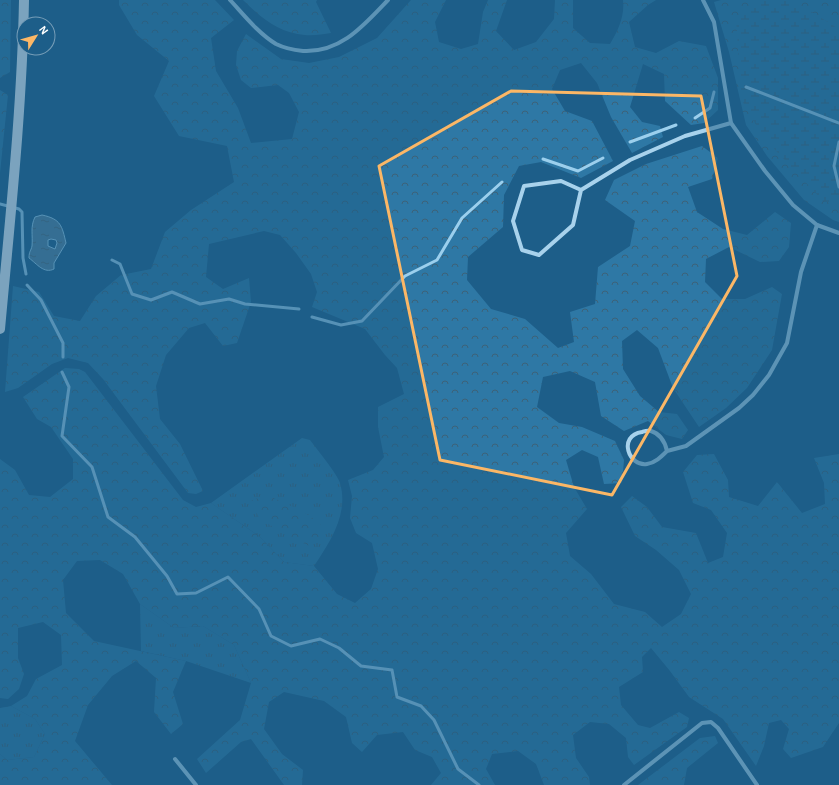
<svg xmlns="http://www.w3.org/2000/svg" width="839" height="785" font-family="'Alegreya Sans',sans-serif">
<style>
.grass{fill:url(#grass-tufts)}
.forest{fill:url(#forest-crowns)}
.wetland{fill:url(#wetland-marsh)}
.water{fill:url(#water-ripples);stroke:#9bcfed;fill-rule:evenodd}
.lines{fill:none;stroke-linecap:round;stroke-linejoin:round}
.stream{stroke:#9bcfed;stroke-width:3}
.minor{stroke:#a8d2ec;stroke-width:4}
.primary{stroke:#edf7ff;stroke-width:10}
.marked{fill:none;stroke:#fbb766;stroke-width:3;stroke-linejoin:round}
</style>
<defs>
<pattern id="grass-tufts" width="24" height="20" patternUnits="userSpaceOnUse"><rect width="24" height="20" fill="#2e78a5"/><path d="M3 7l-1-3M5 7V3M7 7l1-3M15 17l-1-3M17 17v-4M19 17l1-3" fill="none" stroke="#3d6278"/></pattern>
<pattern id="forest-crowns" width="20" height="18" patternUnits="userSpaceOnUse"><rect width="20" height="18" fill="#2e78a5"/><path d="M2 6a3 3 0 1 1 6 0M12 15a3 3 0 1 1 6 0" fill="none" stroke="#3d6278"/></pattern>
<pattern id="wetland-marsh" width="20" height="14" patternUnits="userSpaceOnUse"><rect width="20" height="14" fill="#2e78a5"/><path d="M1 5h8M5 5V1M11 12h8M15 12V8" fill="none" stroke="#3d6278"/></pattern>
<pattern id="water-ripples" width="26" height="14" patternUnits="userSpaceOnUse"><rect width="26" height="14" fill="#53829f"/><path d="M2 4q2-2 4 0t4 0M15 11q2-2 4 0t4 0" fill="none" stroke="#506a7a"/></pattern>
</defs>
<rect width="100%" height="100%" fill="#1d5e89"/>
<g class="grass">
<path d="M 302,438 L 310,440 C 316,448 338,475 340,483 C 349,514 330,542 314,566 L 284,562 L 259,536 L 211,503 Z"/>
<polygon points="140,604 174,628 203,626 234,645 251,683 186,661 141,651"/>
<polygon points="11,706 35,719 45,734 34,757 7,760 0,754 0,708"/>
</g>
<g class="forest">
<polygon points="0,0 11,0 10,72 0,78"/>
<path d="M 119,0 L 215,0 L 234,20 L 211,38 L 216,71 L 238,108 L 251,143 L 292,139 L 299,112 L 289,93 L 278,85 L 251,88 L 241,80 L 236,65 L 237,51 L 246,34 L 281,59 L 309,63 L 339,57 L 377,38 L 411,0 L 446,0 L 435,22 L 439,42 L 461,49 L 478,44 L 483,12 L 488,0 L 507,0 L 496,31 L 514,50 L 536,42 L 554,19 L 555,0 L 573,0 L 573,28 L 590,43 L 610,44 C 618,31 625,16 623,0 L 656,0 L 648,5 L 629,22 L 635,47 L 656,53 L 679,41 L 706,46 L 718,78 L 718,110 L 704,123 L 691,125 L 665,101 L 664,74 L 643,64 L 630,107 L 642,122 L 660,126 L 663,137 L 632,153 L 611,117 L 597,83 L 581,63 L 560,70 L 552,89 L 565,111 L 592,121 L 613,161 L 581,178 L 541,162 L 519,166 L 504,195 L 503,227 L 468,257 L 467,280 L 491,309 L 525,319 L 558,348 L 574,342 L 570,312 L 595,304 L 598,267 L 630,246 L 635,221 L 605,200 L 614,180 L 646,164 L 702,146 L 718,158 L 712,179 L 688,187 L 697,212 L 723,229 L 747,235 L 775,212 L 791,223 L 789,247 L 779,261 L 760,262 L 729,247 L 706,259 L 705,282 L 722,299 L 745,299 L 772,287 L 782,294 L 772,350 L 747,388 L 726,408 L 699,427 L 673,388 L 658,348 L 637,330 L 622,341 L 623,369 L 640,396 L 659,412 L 677,414 L 688,430 L 682,439 L 666,435 L 648,421 L 624,431 L 601,416 L 595,382 L 570,371 L 543,377 L 537,407 L 559,423 L 582,427 L 615,441 L 624,460 L 622,483 L 604,484 L 598,457 L 582,450 L 566,460 L 574,487 L 587,509 L 566,533 L 570,556 L 591,574 L 614,604 L 645,612 L 662,627 L 681,614 L 691,594 L 679,570 L 656,550 L 635,536 L 621,507 L 632,496 L 647,507 L 662,527 L 696,533 L 708,563 L 723,557 L 727,533 L 711,510 L 693,503 L 683,472 L 697,455 L 714,454 L 728,480 L 729,497 L 758,506 L 777,482 L 802,513 L 825,504 L 824,483 L 814,458 L 839,454 L 839,723 L 823,747 L 791,758 L 783,749 L 789,729 L 781,720 L 769,723 L 764,746 L 756,766 L 723,719 L 689,697 L 670,671 L 651,648 L 642,657 L 643,672 L 619,687 L 621,705 L 638,725 L 650,728 L 679,712 L 689,718 L 687,727 L 634,765 L 628,757 L 626,738 L 609,724 L 590,722 L 573,735 L 576,758 L 589,777 L 590,785 L 544,785 L 536,764 L 518,751 L 492,754 L 486,769 L 495,785 L 431,785 L 441,773 L 432,757 L 415,750 L 403,732 L 377,735 L 362,752 L 352,743 L 346,717 L 324,701 L 284,692 L 269,702 L 264,729 L 282,754 L 303,770 L 302,785 L 284,785 L 251,739 L 241,742 L 206,773 L 197,759 L 240,720 L 251,683 L 234,645 L 203,626 L 174,628 L 140,604 L 123,574 L 100,560 L 77,561 L 63,580 L 66,613 L 94,641 L 186,661 L 173,692 L 183,724 L 171,734 L 154,712 L 156,678 L 136,661 L 112,676 L 88,705 L 75,741 L 112,785 L 0,785 L 0,754 L 7,760 L 34,757 L 45,734 L 35,719 L 11,706 L 27,696 L 36,679 L 62,665 L 61,635 L 43,622 L 18,628 L 18,658 L 24,674 L 19,689 L 8,699 L 0,698 L 0,459 L 15,470 L 29,495 L 50,497 L 73,479 L 73,459 L 51,427 L 37,419 L 23,397 L 65,368 L 79,369 L 85,372 L 183,500 L 196,507 L 211,503 L 259,536 L 284,562 L 314,566 L 337,594 L 355,603 L 371,589 L 378,569 L 372,543 L 356,533 L 350,518 L 352,496 L 348,480 L 373,470 L 384,457 L 378,427 L 378,407 L 404,394 L 397,368 L 385,355 L 365,329 L 312,307 L 317,292 L 311,274 L 296,253 L 280,235 L 264,231 L 209,244 L 206,277 L 223,289 L 249,278 L 251,302 L 237,343 L 223,346 L 205,323 L 189,328 L 166,355 L 156,386 L 160,419 L 180,444 L 203,491 L 196,494 L 188,493 L 103,379 L 88,363 L 68,358 L 52,364 L 18,388 L 5,392 L 13,286 L 39,292 L 54,316 L 80,321 L 96,296 L 121,275 L 151,269 L 165,232 L 191,210 L 234,182 L 227,146 L 179,136 L 154,96 L 169,61 L 137,35 L 119,5 Z"/>
<path d="M 243,0 L 317,0 L 316,2 L 331,33 C 323,34 313,36 305,35 C 279,33 261,18 243,0 Z"/>
<polygon points="721,0 839,0 839,222 833,220 804,200 767,156 746,125 729,52 714,2"/>
<polygon points="0,90 8,95 0,173"/>
<polygon points="267,495 302,511 320,523 322,537 309,546 287,535 260,519 250,501"/>
<polygon points="715,736 718,743 687,768 684,785 638,785 700,738"/>
</g>
<polygon class="wetland" points="759,0 788,0 796,2 839,29 839,205 823,201 763,137 741,99 736,18"/>
<path class="water" d="M 42,215 C 61,219 62,226 66,243 L 54,263 L 54,269 C 44,274 37,264 29,258 C 29,251 31,251 32,246 C 33,235 30,227 35,217 ZM 51,239 L 56,240 L 57,243 L 55,249 L 48,246 L 48,240 Z"/>
<g class="lines">
<g class="stream">
<polyline points="746,87 839,123"/>
<polyline points="695,118 710,108 714,92"/>
<polyline points="630,142 676,125"/>
<polyline points="839,142 834,166 839,187"/>
<polyline points="543,159 578,171 603,158"/>
<polyline points="0,204 19,209 22,212 23,258 26,274"/>
<polyline points="112,260 120,264 132,294 151,300 172,292 200,304 229,299 245,304 299,309"/>
<polyline points="27,285 41,300 63,343 63,357"/>
<polyline points="312,317 341,325 362,321 405,276 437,260 462,218 502,182"/>
<polyline points="62,372 69,387 62,436 92,467 108,517 135,537 167,576 177,594 196,593 228,577 259,609 271,636 291,646 320,639 339,648 361,666 392,670 397,697 421,706 434,720 458,769 479,785"/>
</g>
<g class="minor">
<path d="M 230,0 C 244,15 258,33 276,44 C 284,48 294,50 303,51 C 341,53 364,25 388,0"/>
<polyline points="703,0 714,22 731,123 765,171 793,205 817,225 839,233"/>
<polyline points="581,190 573,225 539,255 522,250 513,221 524,186 561,181 581,190 630,160 685,136 731,123"/>
<path d="M 667,451 C 661,457 655,463 647,464 C 629,467 617,436 642,432 C 645,431 647,430 651,431 C 661,434 665,442 667,451 L 686,446 L 739,408 L 753,395 L 769,375 L 787,343 L 801,272 L 817,225"/>
<polyline points="175,759 196,785"/>
<polyline points="624,785 702,723 711,722 718,728 757,785"/>
</g>
<path class="primary" d="M 0,329 C 10,219 22,110 24,0"/>
</g>
<path d="M0 0H839V785H0ZM 511,91 L 701,96 L 737,276 L 612,495 L 440,460 L 379,166 Z" fill="#1d5e89" fill-opacity=".55" fill-rule="evenodd"/>
<path class="marked" d="M 511,91 L 701,96 L 737,276 L 612,495 L 440,460 L 379,166 Z"/>
<g transform="translate(36 36) rotate(53)"><circle r="19" fill="#1d5e89" stroke="#779eb8"/>
<path d="M0-3L7 15L0 10L-7 15Z" fill="#fbb766"/>
<text y="-6" font-size="11" font-weight="bold" text-anchor="middle" fill="#ffffff">N</text>
</g>
</svg>
